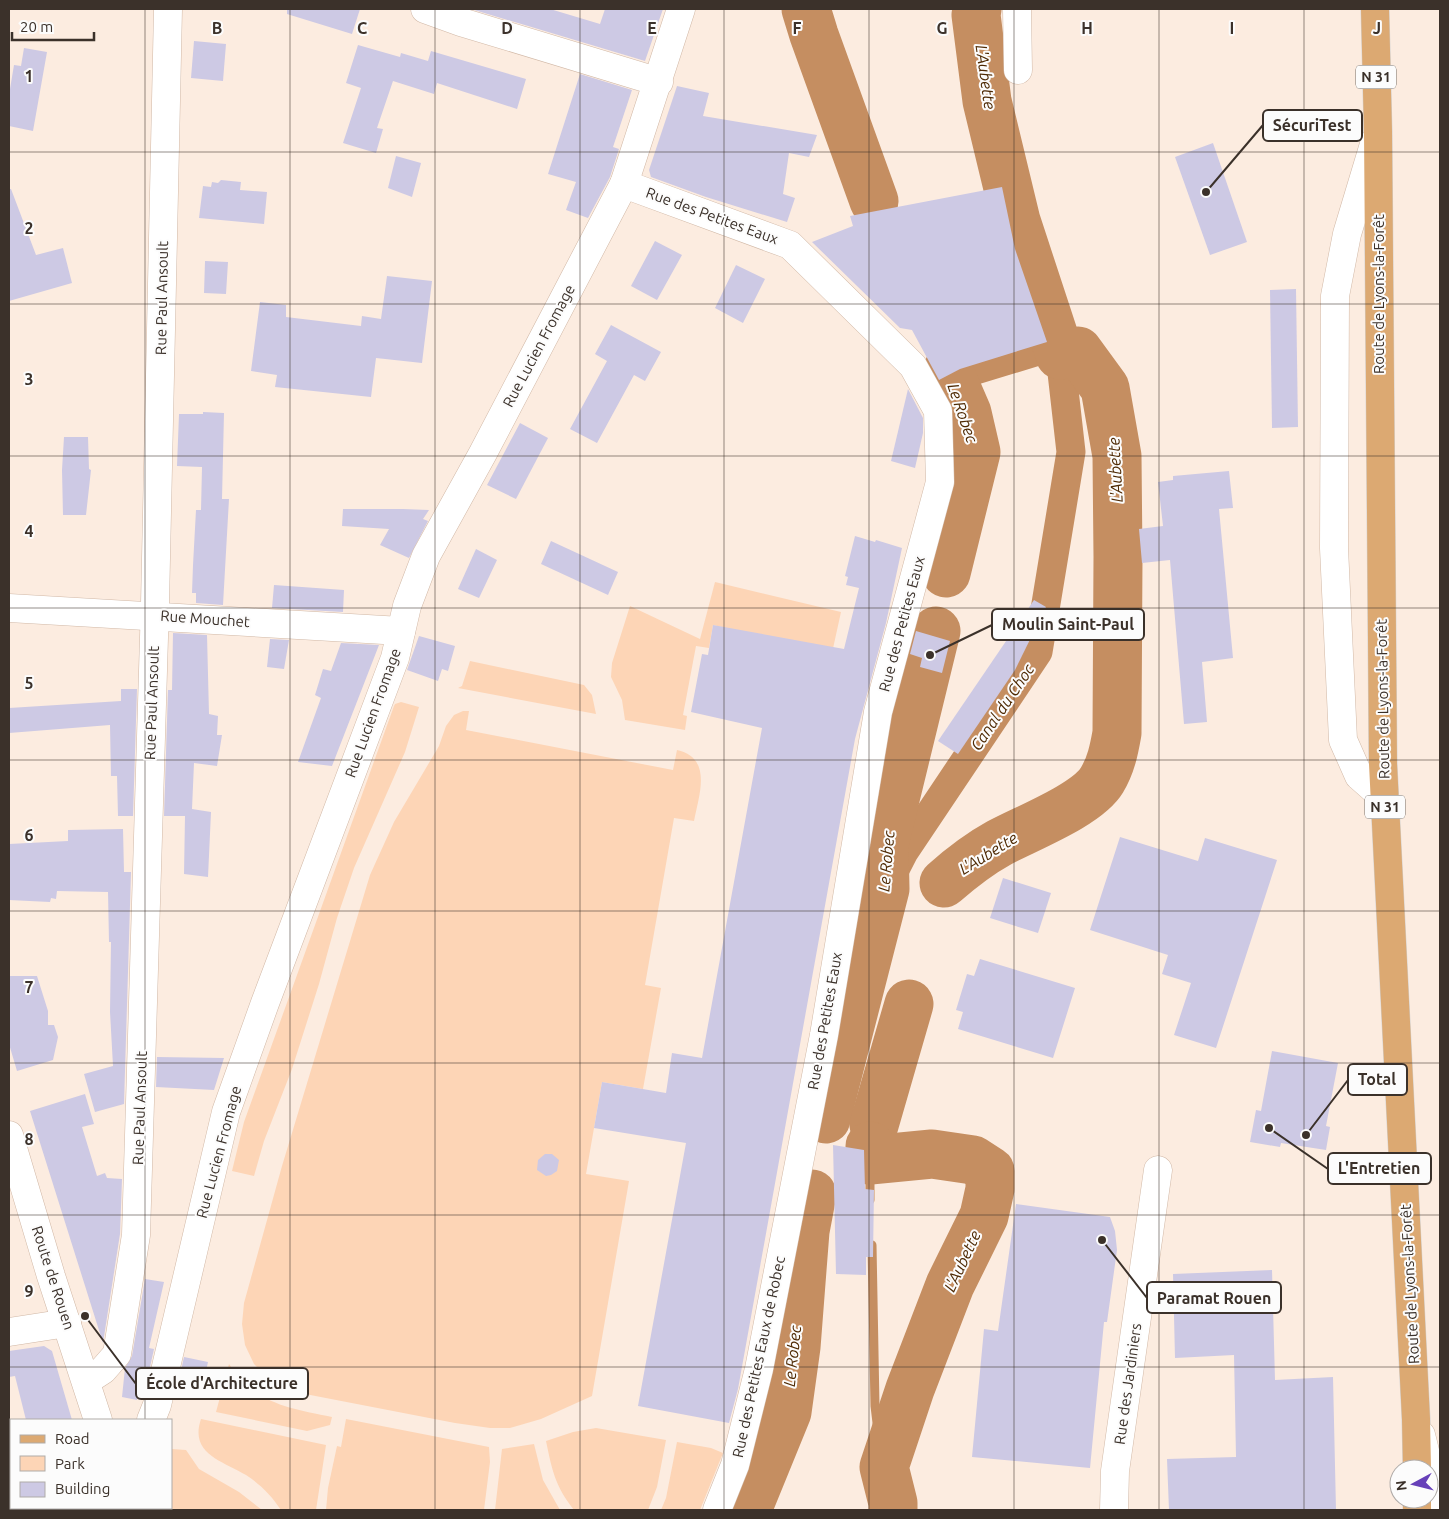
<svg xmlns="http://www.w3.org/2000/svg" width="1449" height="1519" font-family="Ubuntu,sans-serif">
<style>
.green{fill:#fdd5b6}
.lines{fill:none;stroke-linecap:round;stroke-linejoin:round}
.stream{stroke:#c58e61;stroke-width:9}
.canal{stroke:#c58e61;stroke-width:29}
.river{stroke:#c58e61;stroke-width:49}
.building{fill:#cdc9e4}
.minor-casing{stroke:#d1b8a6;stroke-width:29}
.tertiary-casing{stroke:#d1b8a6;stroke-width:29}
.primary-casing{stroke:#d4d2d0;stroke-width:29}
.minor{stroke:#fff;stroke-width:28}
.tertiary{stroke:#fff;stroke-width:28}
.primary{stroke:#dca972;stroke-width:28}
.grid{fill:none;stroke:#3b312a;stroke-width:1;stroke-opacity:0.55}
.labels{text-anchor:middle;stroke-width:4;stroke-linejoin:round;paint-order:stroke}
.shield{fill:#fcfcfc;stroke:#756e69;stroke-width:1}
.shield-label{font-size:14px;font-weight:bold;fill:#3b312a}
.street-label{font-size:15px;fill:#3b312a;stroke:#fcfcfc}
.water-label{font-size:16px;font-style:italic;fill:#4e2903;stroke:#fcfcfc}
.grid-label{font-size:16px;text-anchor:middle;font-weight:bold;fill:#3b312a;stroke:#fcfcfc;stroke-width:4;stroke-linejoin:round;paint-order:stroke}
.leader{fill:none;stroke:#3b312a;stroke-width:2}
.callout-dot{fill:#3b312a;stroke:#fcfcfc;stroke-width:2}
.callout{fill:#fcfcfc;stroke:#3b312a;stroke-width:2}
.callout-label{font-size:16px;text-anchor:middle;font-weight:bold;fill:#3b312a}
</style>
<rect width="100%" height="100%" fill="#fcece0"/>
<g class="green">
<polygon points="715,582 841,612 832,653 713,625 709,648 696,646 683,715 687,716 685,730 625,720 622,700 611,677 612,663 630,606 700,639"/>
<polygon points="470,661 584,685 592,695 596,714 458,688 462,686"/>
<polygon points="401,702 419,707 405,752 354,868 337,918 319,984 292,1069 264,1141 254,1176 232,1171 244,1122 394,706 395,704"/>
<path d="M 463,711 L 469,711 L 466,730 L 673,770 L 677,750 C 713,758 699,795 694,821 L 674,818 L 645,985 L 661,988 L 643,1089 L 602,1082 L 586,1174 L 629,1181 L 592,1396 L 541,1419 L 510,1428 L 490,1428 L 455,1423 L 300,1393 L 283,1388 L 267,1377 L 254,1364 L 245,1345 L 242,1324 L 244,1303 L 282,1166 L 370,875 L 394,822 L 439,746 L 446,726 L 454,715 Z"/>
<path d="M 229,1364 C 256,1404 288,1408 332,1417 L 330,1425 L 307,1431 L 216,1412 Z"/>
<path d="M 201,1419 L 326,1445 L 316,1510 L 281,1510 C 271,1495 261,1485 246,1475 C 223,1461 189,1454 201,1419 Z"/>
<polygon points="346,1419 489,1447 490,1462 484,1510 326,1510 328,1488 337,1446 341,1447"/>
<path d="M 596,1428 L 666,1440 L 657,1487 L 648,1510 L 574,1510 C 555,1486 552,1470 546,1441 L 573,1432 Z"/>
<polygon points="677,1442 711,1448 723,1453 700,1510 661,1510 666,1498"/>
<polygon points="534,1444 543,1480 560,1510 495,1510 502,1449"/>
<polygon points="172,1449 186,1450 199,1469 239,1492 262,1510 169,1510 169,1508 171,1508"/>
</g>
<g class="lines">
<g class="stream">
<polyline points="870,1200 870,1160"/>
<polyline points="872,1245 875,1406 880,1448 884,1467"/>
</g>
<g class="canal">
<polyline points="953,379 963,374 1058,345"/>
<polyline points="885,889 904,852 1038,652 1071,452 1060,355"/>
</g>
<g class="river">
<polyline points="806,9 814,35 874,201"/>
<polyline points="946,573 976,452 967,413 948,369"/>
<path d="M 944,883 C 961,868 979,854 999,843 C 1027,828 1087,805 1102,780 C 1111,765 1114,750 1117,733 L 1118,557 L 1117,456 L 1105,388 L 1078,351 L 1060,355 L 1016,221 L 987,101 L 976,15 L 977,9"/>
<polyline points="826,1119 885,889 884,844 936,631"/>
<polyline points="874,1125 909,1004"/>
<polyline points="870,1146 870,1160 932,1154 973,1160 990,1171 990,1189 984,1216 950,1285 910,1389 884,1467 893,1503 893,1510"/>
<polyline points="747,1510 787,1412 796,1347 805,1231 812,1194"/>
</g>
</g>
<g class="building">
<polygon points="287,9 360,9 352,34 287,14"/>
<polygon points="471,9 550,9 600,24 605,9 663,9 645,61"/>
<polygon points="194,41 226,44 223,81 191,78"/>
<polygon points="358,45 400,57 401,53 428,61 431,51 526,79 517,109 437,83 434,94 393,81 377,128 383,129 376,153 343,143 361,88 346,83"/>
<polygon points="24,48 47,52 33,131 9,126 9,95 14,65 21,66"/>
<polygon points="580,74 632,90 613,147 619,149 610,177 588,218 566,210 576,182 548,174"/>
<polygon points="677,86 709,93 703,116 817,135 809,157 789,153 783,194 795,198 787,222 706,197 651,177 649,170"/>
<polygon points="1213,143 1247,242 1210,255 1175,157"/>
<polygon points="396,156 421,163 412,197 388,188"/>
<polygon points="221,180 241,182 240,190 267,192 264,224 199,218 203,186 211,187 212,182 218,183"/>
<polygon points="1002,187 1015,249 1047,342 960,369 939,380 912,330 900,328 812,242 853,226 850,216"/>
<polygon points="9,189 11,189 36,255 63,248 72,283 9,301"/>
<polygon points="655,241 682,255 657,300 631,286"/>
<polygon points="205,261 228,262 226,294 204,293"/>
<polygon points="736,265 765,279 743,323 715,308"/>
<polygon points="387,276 432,281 422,363 376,358 371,397 275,387 277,375 251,371 260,302 286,305 286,317 361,326 362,316 381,319"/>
<polygon points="1296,289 1298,427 1272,428 1270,290"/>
<polygon points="611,325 661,352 645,381 634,375 597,443 570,429 607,361 595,354"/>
<polygon points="908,389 923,418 923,433 915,468 891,461"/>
<polygon points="203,412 224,413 222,499 229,499 223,605 196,603 196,593 192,593 193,565 196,510 201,510 202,467 177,466 179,414 203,414"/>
<polygon points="520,423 548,438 516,499 487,485"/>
<polygon points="64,437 88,437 89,469 91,470 86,515 63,515 62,470"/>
<polygon points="1229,471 1233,508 1219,509 1233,658 1202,662 1207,722 1184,724 1170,560 1142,563 1139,529 1163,526 1158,482 1173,480 1173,476"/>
<polygon points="343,509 403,509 429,510 423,519 428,521 409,558 380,545 389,529 342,526"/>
<polygon points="855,536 875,542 876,540 902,548 886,623 855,739 738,1389 729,1423 638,1406 686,1143 594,1128 602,1082 666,1093 672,1053 702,1058 762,728 691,712 702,654 708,655 713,625 844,649 859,588 846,585 848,577 845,576"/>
<polygon points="551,541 618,572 608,595 541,564"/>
<polygon points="476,549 497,560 479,598 458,589"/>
<polygon points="274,585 344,590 343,612 272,608"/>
<polygon points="1034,600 1046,607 1015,670 958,754 938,741"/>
<polygon points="916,631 950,641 942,673 920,667 922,658 910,654"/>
<polygon points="173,633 207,635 209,714 218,716 217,735 222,735 217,766 194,763 192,809 211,812 208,877 184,874 185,816 164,816 168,690 172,690"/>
<polygon points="419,636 455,646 448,671 442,669 438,681 407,670"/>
<polygon points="270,639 289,640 284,669 267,667"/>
<polygon points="341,643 379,645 332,766 298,762 321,698 315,695 323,669 331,671"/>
<polygon points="121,689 137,689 133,816 118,816 117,776 111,776 110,725 9,733 9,708 121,701"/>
<polygon points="123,829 124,872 131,872 124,1104 95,1112 84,1074 113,1066 110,1012 111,942 109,942 108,892 57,891 56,899 51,898 50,902 9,900 9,844 68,841 68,830"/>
<polygon points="1120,837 1198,861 1205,838 1277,860 1216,1048 1174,1035 1191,983 1162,974 1168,955 1090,930"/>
<polygon points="1003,878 1051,893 1038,933 990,918"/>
<polygon points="980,959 1075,988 1053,1058 958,1029 963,1012 956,1010 967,974 974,976"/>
<polygon points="9,976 37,976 48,1011 48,1025 54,1025 58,1037 53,1060 17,1071 9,1044"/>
<polygon points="1272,1051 1338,1063 1326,1126 1330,1127 1326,1150 1281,1143 1280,1147 1250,1142 1256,1110 1261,1111"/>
<polygon points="157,1057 224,1058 214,1090 156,1087"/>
<polygon points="85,1094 94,1124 82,1127 97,1176 105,1173 107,1178 122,1179 120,1234 103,1343 30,1111"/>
<polygon points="833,1145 864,1150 865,1189 874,1190 873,1257 866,1257 866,1275 836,1274"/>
<polygon points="545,1154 552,1154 559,1160 557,1171 551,1175 546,1176 537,1170 538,1160"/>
<polygon points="1016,1204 1110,1217 1115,1231 1117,1250 1107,1322 1104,1322 1090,1468 972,1457 984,1329 998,1331"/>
<polygon points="1272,1270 1275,1380 1333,1377 1336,1510 1169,1510 1167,1459 1236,1457 1234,1355 1175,1358 1173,1274"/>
<polygon points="145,1279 164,1282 149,1348 154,1349 146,1385 140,1384 137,1400 122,1397 125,1368 132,1356"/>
<polygon points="44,1346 52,1351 72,1420 26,1420 15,1376 9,1377 9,1351"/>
<polygon points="184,1357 208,1362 200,1398 176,1393"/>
</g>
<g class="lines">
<defs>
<g id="minor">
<polyline points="425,9 461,22 659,82"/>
<polyline points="1017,9 1018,70"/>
<polyline points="1375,141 1347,234 1335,296 1334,548 1343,740 1359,776 1385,799"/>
<polyline points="624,184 790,245 913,366 938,411 940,482 878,712 824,1035 759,1369 735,1465 717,1510"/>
<polyline points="9,608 401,631"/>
<polyline points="9,1332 67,1323"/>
<polyline points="86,1381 103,1370 117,1354 136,1235 155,604 168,9"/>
<polyline points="1421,1435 1437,1499 1438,1510"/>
<polyline points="1114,1510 1115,1471 1158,1170"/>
</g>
<g id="tertiary">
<polyline points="9,1135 51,1276 98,1420"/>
<polyline points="151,1420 157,1405 226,1112 265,1003 395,658 407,606 426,556 483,453 624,184 681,9"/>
<polyline points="124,1508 125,1510"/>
</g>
<g id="primary">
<polyline points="1375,9 1378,132 1383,764 1416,1419 1417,1469"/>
<polyline points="1417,1499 1417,1510"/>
</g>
</defs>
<use href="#minor" class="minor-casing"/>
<use href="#tertiary" class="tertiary-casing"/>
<use href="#primary" class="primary-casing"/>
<use href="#minor" class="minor"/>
<use href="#tertiary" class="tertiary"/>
<use href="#primary" class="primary"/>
</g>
<path class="grid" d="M 145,9 L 145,1420M 290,9 L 290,1510M 435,9 L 435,1510M 580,9 L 580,1510M 724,9 L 724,1510M 869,9 L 869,1510M 1014,9 L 1014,1510M 1159,9 L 1159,1510M 1304,9 L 1304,1510M 9,152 L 1440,152M 9,304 L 1440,304M 9,456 L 1440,456M 9,608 L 1440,608M 9,760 L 1440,760M 9,911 L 1440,911M 9,1063 L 1440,1063M 9,1215 L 1440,1215M 9,1367 L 1440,1367M 145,1508 L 145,1510"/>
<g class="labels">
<g class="shield">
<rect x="1356" y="65.5" width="40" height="23" rx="4"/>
<rect x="1365" y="795.5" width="40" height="23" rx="4"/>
</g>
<g class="shield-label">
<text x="1376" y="82">N 31</text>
<text x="1385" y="812">N 31</text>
</g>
<g class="street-label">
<text transform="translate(712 216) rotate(20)" y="5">Rue des Petites Eaux</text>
<text transform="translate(1379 294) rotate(-90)" y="5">Route de Lyons-la-Forêt</text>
<text transform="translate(162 298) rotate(-89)" y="5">Rue Paul Ansoult</text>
<text transform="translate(539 346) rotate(-62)" y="5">Rue Lucien Fromage</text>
<text transform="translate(205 619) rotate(4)" y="5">Rue Mouchet</text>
<text transform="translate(902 624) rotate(-75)" y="5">Rue des Petites Eaux</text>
<text transform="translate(1383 699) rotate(-91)" y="5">Route de Lyons-la-Forêt</text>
<text transform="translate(152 703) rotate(-88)" y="5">Rue Paul Ansoult</text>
<text transform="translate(373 713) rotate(-70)" y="5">Rue Lucien Fromage</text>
<text transform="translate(825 1021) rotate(-80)" y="5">Rue des Petites Eaux</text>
<text transform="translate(140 1108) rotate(-88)" y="5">Rue Paul Ansoult</text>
<text transform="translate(219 1152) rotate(-75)" y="5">Rue Lucien Fromage</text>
<text transform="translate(53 1278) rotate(72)" y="5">Route de Rouen</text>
<text transform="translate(1410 1284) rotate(-93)" y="5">Route de Lyons-la-Forêt</text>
<text transform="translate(759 1357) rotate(-78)" y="5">Rue des Petites Eaux de Robec</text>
<text transform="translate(1128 1384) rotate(-82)" y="5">Rue des Jardiniers</text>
</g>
<g class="water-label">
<text transform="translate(986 77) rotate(82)" y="6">L'Aubette</text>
<text transform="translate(963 413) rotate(71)" y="6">Le Robec</text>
<text transform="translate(1115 470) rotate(-93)" y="6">L'Aubette</text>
<text transform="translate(1002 707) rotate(-56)" y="6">Canal du Choc</text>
<text transform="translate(988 853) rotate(-32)" y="6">L'Aubette</text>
<text transform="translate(886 861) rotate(-85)" y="6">Le Robec</text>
<text transform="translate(962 1261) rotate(-65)" y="6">L'Aubette</text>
<text transform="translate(792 1356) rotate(-84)" y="6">Le Robec</text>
</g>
</g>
<g class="grid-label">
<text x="217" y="34">B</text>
<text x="362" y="34">C</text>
<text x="507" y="34">D</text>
<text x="652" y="34">E</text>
<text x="797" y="34">F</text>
<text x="942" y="34">G</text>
<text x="1087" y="34">H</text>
<text x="1232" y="34">I</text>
<text x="1377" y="34">J</text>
<text x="29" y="82">1</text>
<text x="29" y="234">2</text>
<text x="29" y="385">3</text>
<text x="29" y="537">4</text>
<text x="29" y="689">5</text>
<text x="29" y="841">6</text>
<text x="29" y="993">7</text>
<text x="29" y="1145">8</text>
<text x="29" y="1297">9</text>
</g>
<path class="leader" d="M1206 192L1263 125M930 655L992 625M1306 1135L1348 1080M1269 1128L1328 1169M1102 1240L1147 1298M85 1316L136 1384"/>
<g class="callout-dot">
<circle cx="1206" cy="192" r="5"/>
<circle cx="930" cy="655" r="5"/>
<circle cx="1306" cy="1135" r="5"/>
<circle cx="1269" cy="1128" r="5"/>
<circle cx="1102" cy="1240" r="5"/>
<circle cx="85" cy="1316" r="5"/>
</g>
<g class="callout">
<rect x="1263" y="110" width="99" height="31" rx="5"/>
<rect x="992" y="609" width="152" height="31" rx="5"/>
<rect x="1348" y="1064" width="59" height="31" rx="5"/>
<rect x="1328" y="1153" width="103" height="31" rx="5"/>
<rect x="1147" y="1282" width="134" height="31" rx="5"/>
<rect x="136" y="1368" width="172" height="31" rx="5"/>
</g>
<g class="callout-label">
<text x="1312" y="131">SécuriTest</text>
<text x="1068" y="630">Moulin Saint-Paul</text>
<text x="1377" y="1085">Total</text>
<text x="1379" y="1174">L'Entretien</text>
<text x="1214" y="1304">Paramat Rouen</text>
<text x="222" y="1389">École d'Architecture</text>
</g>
<rect width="1449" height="1519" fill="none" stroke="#3b312a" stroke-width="20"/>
<rect x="10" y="1419" width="162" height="90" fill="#fcfcfc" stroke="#afaba8"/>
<rect x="20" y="1435" width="25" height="8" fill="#dca972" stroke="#afaba8"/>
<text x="55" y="1444" font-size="15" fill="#3b312a">Road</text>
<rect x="20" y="1456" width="25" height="15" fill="#fdd5b6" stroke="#afaba8"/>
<text x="55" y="1469" font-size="15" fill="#3b312a">Park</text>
<rect x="20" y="1482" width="25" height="15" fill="#cdc9e4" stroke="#afaba8"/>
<text x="55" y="1494" font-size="15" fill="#3b312a">Building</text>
<g transform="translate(1414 1484) rotate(263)"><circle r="24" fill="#fcfcfc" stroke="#afaba8"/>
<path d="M0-4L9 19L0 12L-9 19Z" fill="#6741b9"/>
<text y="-8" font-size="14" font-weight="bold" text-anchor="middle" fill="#3b312a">N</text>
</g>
<path d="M12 32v8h82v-8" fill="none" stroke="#3b312a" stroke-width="2.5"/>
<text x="20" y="32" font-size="15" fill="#3b312a" stroke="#fcfcfc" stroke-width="4" paint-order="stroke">20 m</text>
</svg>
